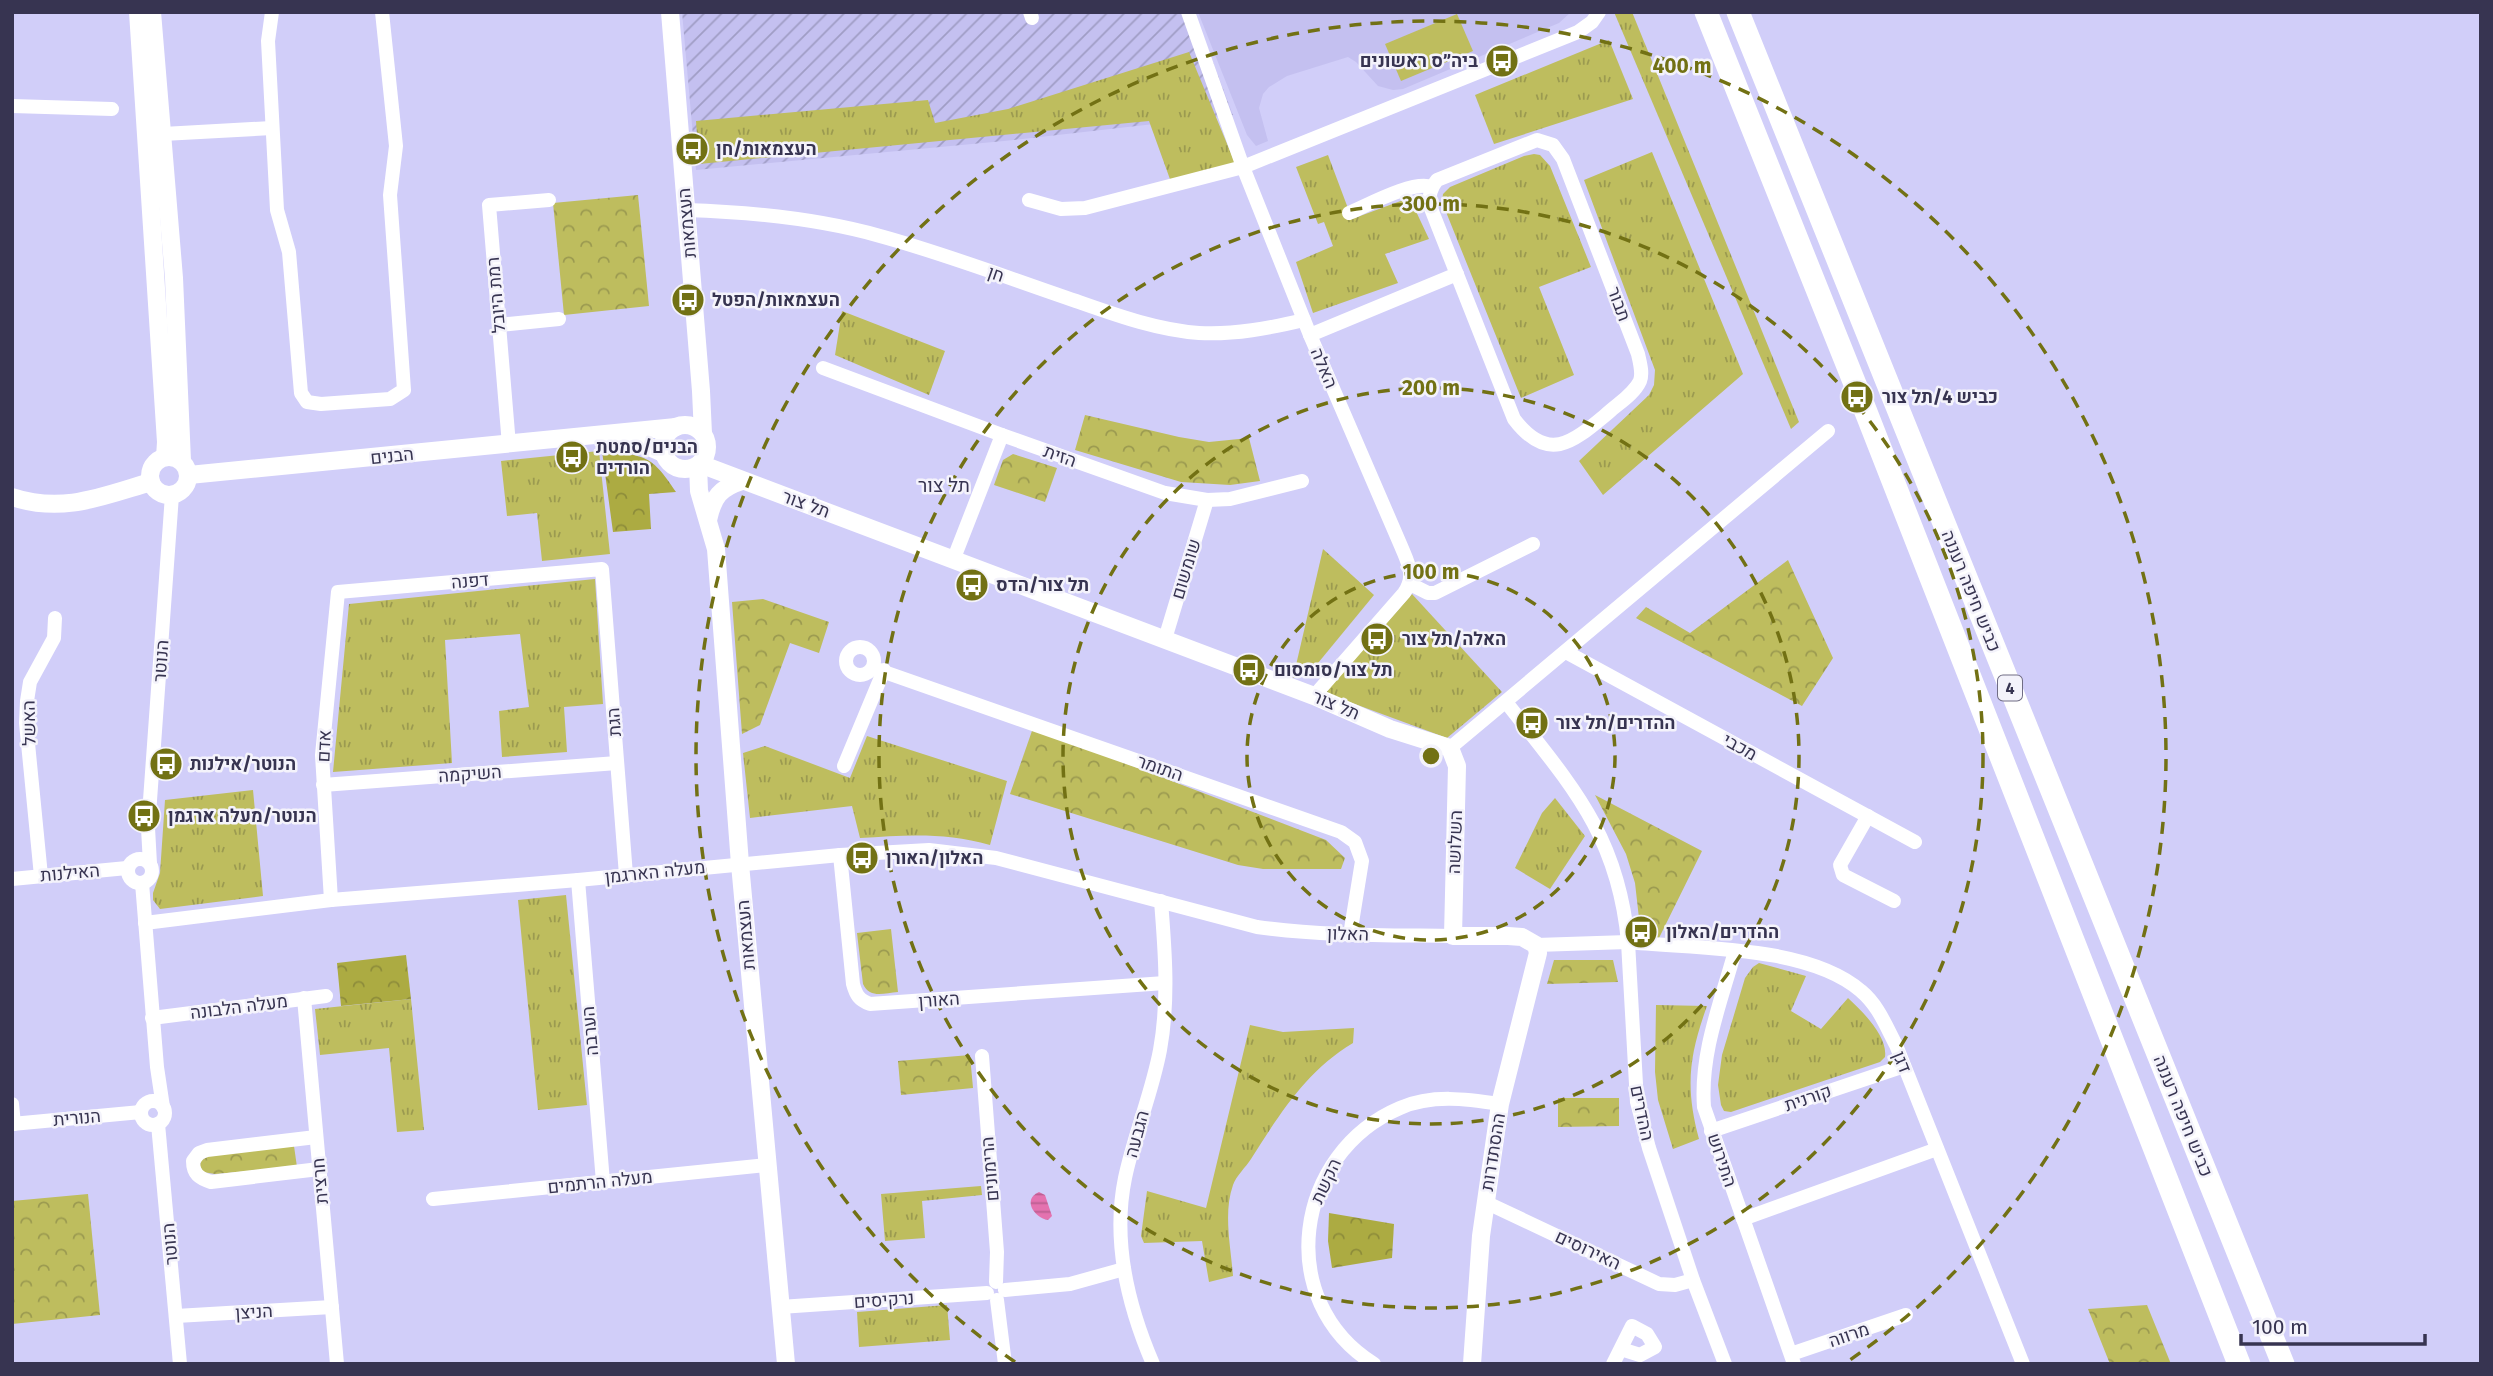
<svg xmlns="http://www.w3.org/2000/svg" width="2493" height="1376" font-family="'Fira Sans',Heebo,sans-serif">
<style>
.built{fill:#c4c0f0}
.industrial{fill:url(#industrial-furrows)}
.grass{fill:url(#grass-tufts)}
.forest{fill:url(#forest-crowns)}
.park{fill:url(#park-crowns)}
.pitch{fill:#bebd5e}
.water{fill:url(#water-rules)}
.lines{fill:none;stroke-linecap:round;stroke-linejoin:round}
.minor{stroke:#fff;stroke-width:14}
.tertiary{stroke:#fff;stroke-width:18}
.trunk{stroke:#fff;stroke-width:23}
.ring{fill:none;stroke:#727114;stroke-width:3.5;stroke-dasharray:12 9}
.labels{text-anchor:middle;stroke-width:5;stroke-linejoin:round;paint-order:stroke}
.shield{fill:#f4f3fb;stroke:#706d84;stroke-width:2}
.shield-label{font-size:16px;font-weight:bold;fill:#373451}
.poi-label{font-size:18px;font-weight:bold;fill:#373451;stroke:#f4f3fb;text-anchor:start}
.street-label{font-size:18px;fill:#373451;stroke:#f4f3fb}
.neighbourhood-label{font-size:19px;fill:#373451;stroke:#f4f3fb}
.centre{fill:#727114;stroke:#f4f3fb;stroke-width:3.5}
.ring-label{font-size:21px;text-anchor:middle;font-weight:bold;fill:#727114;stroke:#f4f3fb;stroke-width:5;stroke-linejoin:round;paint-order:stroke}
</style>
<defs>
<pattern id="industrial-furrows" width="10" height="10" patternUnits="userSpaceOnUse" patternTransform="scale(1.75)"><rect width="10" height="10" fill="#c4c0f0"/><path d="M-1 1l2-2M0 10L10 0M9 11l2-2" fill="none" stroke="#a09dc5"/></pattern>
<pattern id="grass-tufts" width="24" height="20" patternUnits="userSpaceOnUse" patternTransform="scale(1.75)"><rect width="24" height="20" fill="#bebd5e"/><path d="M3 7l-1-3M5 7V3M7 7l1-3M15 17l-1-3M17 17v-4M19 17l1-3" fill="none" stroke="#9b9a50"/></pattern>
<pattern id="forest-crowns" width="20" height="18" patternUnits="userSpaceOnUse" patternTransform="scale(1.75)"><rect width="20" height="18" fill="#acab42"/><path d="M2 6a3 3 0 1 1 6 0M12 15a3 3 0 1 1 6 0" fill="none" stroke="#8d8c3a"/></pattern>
<pattern id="park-crowns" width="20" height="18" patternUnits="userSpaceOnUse" patternTransform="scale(1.75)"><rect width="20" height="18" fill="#bebd5e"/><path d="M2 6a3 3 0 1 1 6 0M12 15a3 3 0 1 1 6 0" fill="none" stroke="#9b9a50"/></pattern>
<pattern id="water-rules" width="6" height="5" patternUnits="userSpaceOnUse" patternTransform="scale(1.75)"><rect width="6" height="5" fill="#e472af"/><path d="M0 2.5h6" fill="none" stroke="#ba5e91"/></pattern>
</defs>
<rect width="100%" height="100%" fill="#d1cef9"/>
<polygon class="built" points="1198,12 1571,12 1559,23 1403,89 1393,90 1378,86 1356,62 1348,57 1287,76 1269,87 1263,94 1259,108 1268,141 1256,146 1247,135"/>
<polygon class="industrial" points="682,12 1194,12 1233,115 1004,141 696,170"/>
<g class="grass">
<polygon points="1614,12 1632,12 1799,422 1791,429"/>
<polygon points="1609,40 1633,99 1494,144 1475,95"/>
<polygon points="1189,52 1235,163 1171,182 1149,121 699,164 696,121 928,100 935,123 1008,109"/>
<polygon points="1652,152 1743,374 1603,495 1579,461 1649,395 1654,385 1655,370 1584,180"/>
<polygon points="1534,154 1540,155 1550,166 1591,267 1539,287 1574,375 1521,398 1442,202 1443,194 1450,187 1524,156"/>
<polygon points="1328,155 1352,219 1406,199 1413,205 1429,239 1385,254 1398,283 1313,313 1296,262 1333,246 1324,222 1318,224 1296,167"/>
<polygon points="842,311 945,351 929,395 835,355"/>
<polygon points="599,451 610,554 542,561 537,513 507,516 501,461"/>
<polygon points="1323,549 1374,595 1309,674 1293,678"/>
<polygon points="595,579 603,704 564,707 567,752 502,757 499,711 529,707 520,634 445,640 452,763 333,772 349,604"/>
<polygon points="1412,594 1502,692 1447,738 1325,693"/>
<path d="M 867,736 L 1007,781 L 990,845 C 945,832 906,835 860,838 L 852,806 L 750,818 L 743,753 L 765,746 L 850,778 Z"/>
<polygon points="253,790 263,896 160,909 153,900 153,893 160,873 165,800"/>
<polygon points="1555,798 1585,836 1550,889 1515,868 1542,813"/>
<polygon points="566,895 587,1105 538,1110 518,900"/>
<path d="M 1759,963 L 1806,976 L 1791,1011 L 1821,1029 L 1848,998 C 1862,1011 1888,1036 1885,1057 L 1880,1062 L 1731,1112 L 1724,1111 L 1721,1105 L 1718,1085 L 1722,1055 L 1745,978 L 1753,967 Z"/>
<polygon points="411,999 424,1130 397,1132 389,1048 320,1055 315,1009"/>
<path d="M 1656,1005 L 1707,1006 C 1689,1056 1685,1087 1699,1139 L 1673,1149 L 1658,1100 L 1655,1072 Z"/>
<path d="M 1250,1025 L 1283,1032 L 1354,1028 L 1353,1043 C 1305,1072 1280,1114 1251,1159 C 1246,1167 1236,1176 1233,1185 C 1223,1213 1231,1248 1233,1276 L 1209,1282 L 1202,1241 L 1144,1243 L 1141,1236 L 1147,1191 L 1206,1208 Z"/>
<polygon points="981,1186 982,1195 922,1201 925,1238 885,1241 881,1194"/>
<polygon points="947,1305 950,1340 859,1347 857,1312"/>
</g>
<g class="forest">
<path d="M 602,451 C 646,456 651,454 676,492 L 649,494 L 651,529 L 613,532 Z"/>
<polygon points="406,955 411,999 341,1006 337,963"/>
<polygon points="1329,1213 1394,1224 1392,1258 1332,1268 1328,1241"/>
</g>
<g class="park">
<polygon points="638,195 649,306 564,315 553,203"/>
<polygon points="1085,415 1179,437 1209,442 1249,438 1260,481 1230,485 1181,482 1075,450"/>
<polygon points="1013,454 1057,468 1045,502 994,485 1003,460"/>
<polygon points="1788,560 1833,658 1802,706 1636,618 1646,607 1690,633"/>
<polygon points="763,599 829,622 819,653 790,643 760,725 742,734 732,602"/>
<polygon points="1033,728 1326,840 1345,858 1341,869 1263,869 1238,865 1010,794"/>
<polygon points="1595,795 1702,851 1658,940 1641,936 1635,883 1626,854"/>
<path d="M 891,929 L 898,992 C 884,993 870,999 863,984 L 857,933 Z"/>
<polygon points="1554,960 1613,960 1618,982 1547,984"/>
<polygon points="970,1055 973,1088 901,1095 898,1061"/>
<polygon points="1558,1098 1619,1098 1619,1126 1558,1127"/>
<polygon points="294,1146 297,1167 215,1174 203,1172 200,1166 201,1161 208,1156"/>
<polygon points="88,1194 100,1315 12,1324 12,1201"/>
<polygon points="2147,1305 2171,1364 2110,1364 2088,1309"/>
</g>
<polygon class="pitch" points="1457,14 1473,51 1401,81 1385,44"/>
<path class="water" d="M 1039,1192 L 1045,1195 L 1052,1216 L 1048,1220 C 1034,1218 1022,1199 1039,1192 Z"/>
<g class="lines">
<g class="minor">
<polyline points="272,12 268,41 277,210 289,252 301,393 307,402 321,404 390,399 404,390 390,195 396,146 382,12"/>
<polyline points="1030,12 1032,18"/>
<path d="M 1188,12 L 1243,167 L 1310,335 L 1401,546 C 1408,563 1416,576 1404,593 L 1314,696"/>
<polyline points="12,106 112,109"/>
<polyline points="163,134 272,128"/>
<path d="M 1537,140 L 1553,145 L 1563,159 L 1638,354 C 1640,363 1643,373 1640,381 C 1634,394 1619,403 1609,412 C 1574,441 1549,465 1514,419 L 1430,206 C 1429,195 1430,189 1437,180 Z"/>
<polyline points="1029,200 1061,209 1085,208 1243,167 1578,32 1592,22 1599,12"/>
<path d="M 686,210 C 749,212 820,219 880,236 C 946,254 1011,279 1076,301 C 1116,315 1157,330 1199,333 C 1234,335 1270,328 1304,320"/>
<path d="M 1349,213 C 1368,205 1414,180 1431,187"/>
<polyline points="499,325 559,319"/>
<polyline points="1310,335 1457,274"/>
<polyline points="823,368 1002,435 1165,493 1207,500 1230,499 1302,481"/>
<polyline points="509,445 489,205 549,200"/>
<polyline points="954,558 1002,435"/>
<polyline points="1410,584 1428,593 1435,593 1533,544"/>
<polyline points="1165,639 1207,500"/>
<circle cx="860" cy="661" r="14"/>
<polyline points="1566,652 1915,842"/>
<polyline points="873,668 1341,832 1355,842 1362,861 1350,935"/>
<path d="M 1506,702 C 1569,783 1618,833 1628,942 C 1696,949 1808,945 1861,991 C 1878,1005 1886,1026 1896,1045 L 2023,1364"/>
<polyline points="1450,748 1828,431"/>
<polyline points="844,766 884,670"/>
<polyline points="323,785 617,763"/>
<polyline points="1868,816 1840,865 1843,875 1894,901"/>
<path d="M 840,855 L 853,984 C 856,995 859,1000 870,1004 L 1165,983"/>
<circle cx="140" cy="871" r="12"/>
<polyline points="150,864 148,828 172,495"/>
<polyline points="41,876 26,723 27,701 30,682 54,638 55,618"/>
<polyline points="12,879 127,868"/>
<polyline points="578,880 603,1182"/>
<polyline points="142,883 157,1067 163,1107"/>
<polyline points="331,900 322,755 338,592 602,569 626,875"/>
<path d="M 145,923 L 331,900 L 578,880 L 840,855 L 929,850 L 996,858 L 1257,927 C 1322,936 1387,935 1453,936"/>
<polyline points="1536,945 1628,942 1637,1102 1649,1148 1693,1280 1725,1364"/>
<path d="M 1735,951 C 1721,1002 1700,1053 1704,1107 L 1794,1364"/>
<polyline points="304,998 337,1364"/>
<polyline points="152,1018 326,996"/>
<polyline points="982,1056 997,1252 996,1282"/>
<circle cx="153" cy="1113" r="12"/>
<polyline points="12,1104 14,1124"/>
<polyline points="12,1124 141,1112"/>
<polyline points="158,1124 180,1364"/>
<polyline points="1711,1131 1904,1066"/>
<path d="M 316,1137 L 207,1150 L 199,1153 L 193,1161 C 193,1174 199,1178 211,1182 L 319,1169"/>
<polyline points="433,1199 767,1165"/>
<polyline points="1485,1202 1659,1284 1675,1285 1693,1280"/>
<polyline points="1743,1219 1937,1149"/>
<polyline points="1005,1290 1070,1284 1124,1269"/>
<polyline points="997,1300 1005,1364"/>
<polyline points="780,1307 987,1293"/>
<polyline points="176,1316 332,1307"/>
<polyline points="1791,1354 1906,1315"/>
<path d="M 1153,1364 C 1128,1306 1112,1241 1125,1178 C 1134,1135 1152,1093 1160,1050 C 1169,1001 1165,950 1161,901"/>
<path d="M 1374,1364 C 1273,1301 1294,1153 1400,1108 C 1432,1094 1467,1099 1500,1104"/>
<polyline points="1613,1364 1632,1326 1647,1334 1655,1347 1640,1355 1621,1349"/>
</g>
<g class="tertiary">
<polyline points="138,12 166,442 165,457"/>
<polyline points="152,12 174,278 182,461"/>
<polyline points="670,12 701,391 703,434"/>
<circle cx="685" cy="447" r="22"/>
<polyline points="617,440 647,446 663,453"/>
<circle cx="169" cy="476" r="19"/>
<polyline points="700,464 1314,696 1390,729 1450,748 1457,766 1453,936 1508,936 1522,937 1536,945 1538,953 1500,1104 1481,1236 1472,1364"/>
<polyline points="698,465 699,491 716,549 740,864 786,1364"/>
<polyline points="189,475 676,427"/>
<path d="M 12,497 C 63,514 103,496 151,482"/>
<path d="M 708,520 C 713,497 720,488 742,481"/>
</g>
<g class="trunk">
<polyline points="1706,12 1857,389 2239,1364"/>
<polyline points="1738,12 2283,1364"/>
</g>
</g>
<g class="ring">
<circle cx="1431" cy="756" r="184"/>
<circle cx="1431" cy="756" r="368"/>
<circle cx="1431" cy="756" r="552"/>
<path d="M1015 1362A735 735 0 1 1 1847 1362"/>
</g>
<defs>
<symbol id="bus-disc" viewBox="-11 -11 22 22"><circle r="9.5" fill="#727114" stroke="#f4f3fb"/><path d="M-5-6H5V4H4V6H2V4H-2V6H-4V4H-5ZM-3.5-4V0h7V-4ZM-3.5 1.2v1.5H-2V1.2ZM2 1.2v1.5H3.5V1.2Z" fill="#fff"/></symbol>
</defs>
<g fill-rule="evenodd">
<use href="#bus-disc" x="1483" y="42" width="38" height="38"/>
<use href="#bus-disc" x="673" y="130" width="38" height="38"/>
<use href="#bus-disc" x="669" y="281" width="38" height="38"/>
<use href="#bus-disc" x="1838" y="378" width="38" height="38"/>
<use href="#bus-disc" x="553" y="438" width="38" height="38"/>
<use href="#bus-disc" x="953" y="566" width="38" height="38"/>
<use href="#bus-disc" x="1358" y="620" width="38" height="38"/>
<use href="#bus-disc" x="1230" y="651" width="38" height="38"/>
<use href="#bus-disc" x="1513" y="704" width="38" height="38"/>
<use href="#bus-disc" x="147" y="745" width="38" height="38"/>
<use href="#bus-disc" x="125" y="797" width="38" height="38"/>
<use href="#bus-disc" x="843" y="839" width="38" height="38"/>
<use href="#bus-disc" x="1622" y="913" width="38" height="38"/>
</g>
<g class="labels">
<rect class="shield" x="1998" y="675.5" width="24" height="25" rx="5"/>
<g class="shield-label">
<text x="2010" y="694">4</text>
</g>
<g class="poi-label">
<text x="1478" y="67" text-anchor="end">ביה״ס ראשונים</text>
<text x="716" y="155">העצמאות/חן</text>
<text x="712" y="306">העצמאות/הפטל</text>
<text x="1882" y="403">כביש 4/תל צור</text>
<text x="596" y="453">הבנים/סמטת<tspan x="596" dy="21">הורדים</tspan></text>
<text x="996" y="591">תל צור/הדס</text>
<text x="1402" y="645">האלה/תל צור</text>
<text x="1274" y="676">תל צור/סומסום</text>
<text x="1556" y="729">ההדרים/תל צור</text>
<text x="190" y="770">הנוטר/אילנות</text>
<text x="168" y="822">הנוטר/מעלה ארגמן</text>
<text x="886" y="864">האלון/האורן</text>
<text x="1666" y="938">ההדרים/האלון</text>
</g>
<g class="street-label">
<text transform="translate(687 223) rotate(-95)" y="6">העצמאות</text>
<text transform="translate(996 274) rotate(19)" y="6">חן</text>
<text transform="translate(496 295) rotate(-95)" y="6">רמת היובל</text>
<text transform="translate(1619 304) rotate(69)" y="6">תבור</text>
<text transform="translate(1324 368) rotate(67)" y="6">האלה</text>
<text transform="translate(392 456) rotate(-6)" y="6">הבנים</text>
<text transform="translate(1060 456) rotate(20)" y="6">הזית</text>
<text transform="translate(806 504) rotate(20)" y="6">תל צור</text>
<text transform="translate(1186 569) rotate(-73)" y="6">שומשום</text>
<text transform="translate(470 581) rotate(-5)" y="6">דפנה</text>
<text transform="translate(1971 591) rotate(68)" y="6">כביש חיפה רעננה</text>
<text transform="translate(161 661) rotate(-86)" y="6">הנוטר</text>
<text transform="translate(1336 705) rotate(23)" y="6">תל צור</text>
<text transform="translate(614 722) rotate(-94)" y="6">הגת</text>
<text transform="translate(29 723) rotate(-91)" y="6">האשל</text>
<text transform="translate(324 746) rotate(-87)" y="6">אדם</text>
<text transform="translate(1740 747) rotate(29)" y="6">מכבי</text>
<text transform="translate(1160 768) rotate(19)" y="6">התומר</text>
<text transform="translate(470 774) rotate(-4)" y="6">השיקמה</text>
<text transform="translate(1455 842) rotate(-88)" y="6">השלושה</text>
<text transform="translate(655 872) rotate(-6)" y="6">מעלה הארגמן</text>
<text transform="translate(70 873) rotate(-5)" y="6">האילנות</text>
<text transform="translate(1348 934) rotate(2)" y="6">האלון</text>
<text transform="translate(746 935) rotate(-95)" y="6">העצמאות</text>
<text transform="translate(939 1000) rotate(-4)" y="6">האורן</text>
<text transform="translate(239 1007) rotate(-7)" y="6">מעלה הלבונה</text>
<text transform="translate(590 1031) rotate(-95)" y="6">הערבה</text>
<text transform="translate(1902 1062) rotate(68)" y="6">דגן</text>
<text transform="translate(1808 1098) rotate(-19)" y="6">קורנית</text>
<text transform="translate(1642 1113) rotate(78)" y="6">ההדרים</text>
<text transform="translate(2183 1116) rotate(68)" y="6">כביש חיפה רעננה</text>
<text transform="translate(77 1118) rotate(-5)" y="6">הנורית</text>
<text transform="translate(1137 1134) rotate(-75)" y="6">הגבעה</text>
<text transform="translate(1493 1152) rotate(-81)" y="6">ההסתדרות</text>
<text transform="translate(1722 1160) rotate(71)" y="6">התירוש</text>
<text transform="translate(990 1169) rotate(-95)" y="6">הרימונים</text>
<text transform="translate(320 1181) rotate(-95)" y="6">חרצית</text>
<text transform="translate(1326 1181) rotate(-65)" y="6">הקשת</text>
<text transform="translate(600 1182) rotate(-6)" y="6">מעלה הרתמים</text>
<text transform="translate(170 1244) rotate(-95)" y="6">הנוטר</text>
<text transform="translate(1588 1250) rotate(25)" y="6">האירוסים</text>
<text transform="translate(884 1300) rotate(-4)" y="6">נרקיסים</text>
<text transform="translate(254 1312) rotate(-3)" y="6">הניצן</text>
<text transform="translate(1849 1335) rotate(-19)" y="6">מרווה</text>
</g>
<g class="neighbourhood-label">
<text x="944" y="492">תל צור</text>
</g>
</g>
<circle cx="1431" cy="756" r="10" class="centre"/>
<g class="ring-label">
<text x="1682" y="73">400 m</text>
<text x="1431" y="211">300 m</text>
<text x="1431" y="395">200 m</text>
<text x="1431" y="579">100 m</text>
</g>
<rect width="2493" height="1376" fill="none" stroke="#373451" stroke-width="28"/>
<path d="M2241 1334v10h184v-10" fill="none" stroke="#373451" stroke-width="3.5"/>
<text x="2252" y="1334" font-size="21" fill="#373451" stroke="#f4f3fb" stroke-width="5" paint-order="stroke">100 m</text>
</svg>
